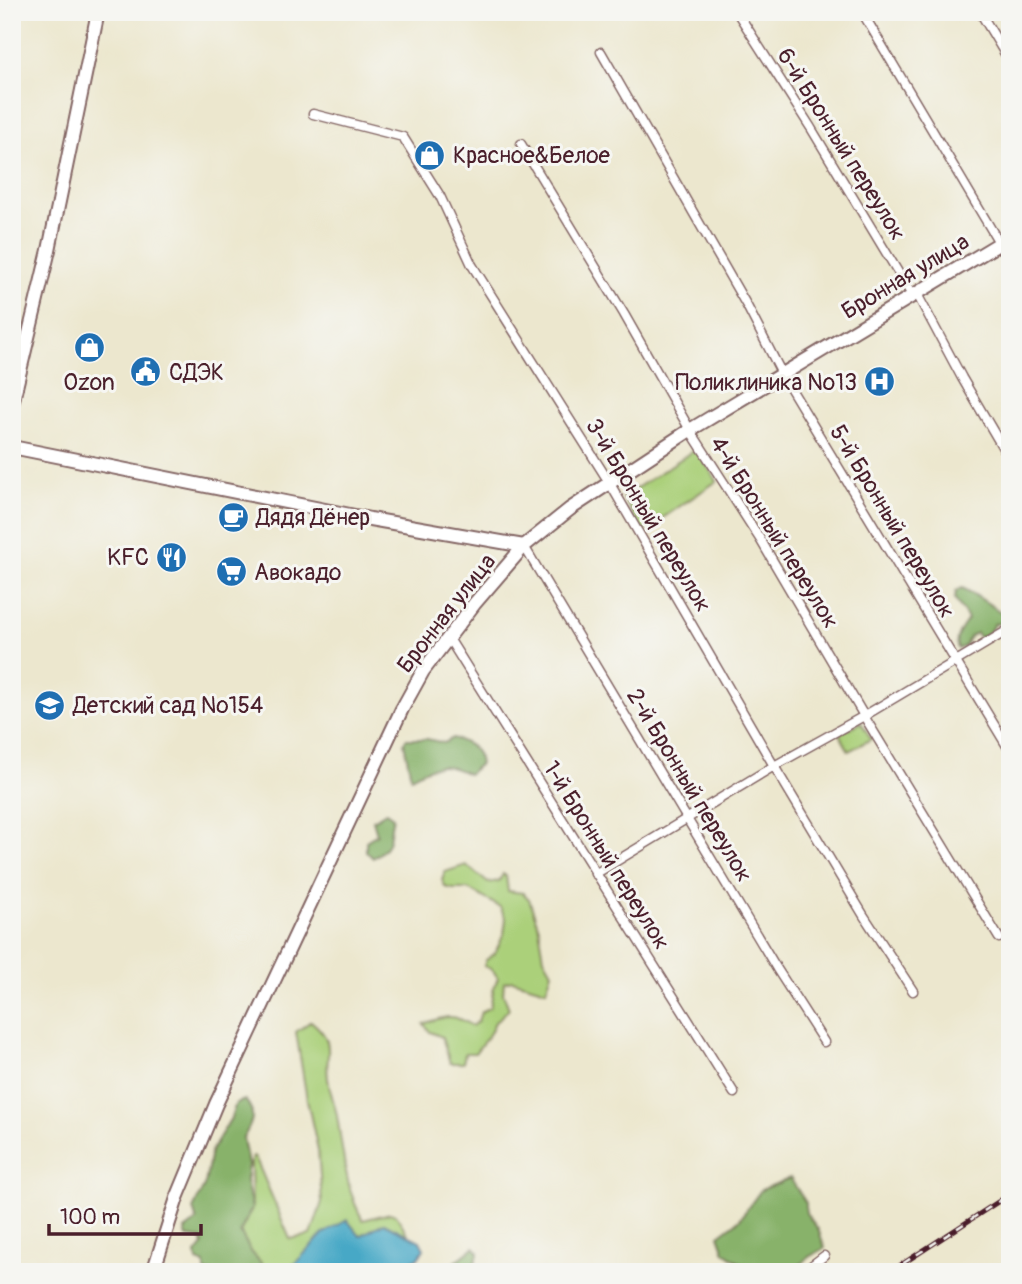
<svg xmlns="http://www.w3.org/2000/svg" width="1022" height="1284" font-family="Pangolin,sans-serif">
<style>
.green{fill:#abd07a;stroke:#7a7852;stroke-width:2}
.forest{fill:#88b26a;stroke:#69684a;stroke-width:2}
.water{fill:#47a8c6;stroke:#486478;stroke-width:2}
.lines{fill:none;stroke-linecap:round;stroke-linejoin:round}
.street-casing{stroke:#836564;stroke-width:11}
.secondary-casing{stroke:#836564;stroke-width:16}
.street{stroke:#fff;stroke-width:8}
.secondary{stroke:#fff;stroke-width:12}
.rail-casing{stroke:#4a1f2b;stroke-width:5}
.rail{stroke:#f6f6f2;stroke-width:2.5;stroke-dasharray:8;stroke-linecap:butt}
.labels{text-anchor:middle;stroke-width:6;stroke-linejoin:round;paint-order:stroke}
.street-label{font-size:23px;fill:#4a1f2b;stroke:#f6f6f2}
.poi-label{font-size:23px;fill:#4a1f2b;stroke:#f6f6f2;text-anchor:start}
</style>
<rect width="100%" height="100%" fill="#f6f6f2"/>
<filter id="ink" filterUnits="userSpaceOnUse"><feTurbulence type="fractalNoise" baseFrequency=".0143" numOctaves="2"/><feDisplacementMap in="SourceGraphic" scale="14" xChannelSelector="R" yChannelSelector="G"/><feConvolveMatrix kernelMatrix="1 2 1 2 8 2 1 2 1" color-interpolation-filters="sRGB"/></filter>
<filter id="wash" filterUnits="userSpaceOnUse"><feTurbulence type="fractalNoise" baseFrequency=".00686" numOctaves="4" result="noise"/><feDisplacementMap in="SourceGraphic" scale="28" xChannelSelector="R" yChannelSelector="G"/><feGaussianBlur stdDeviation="1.57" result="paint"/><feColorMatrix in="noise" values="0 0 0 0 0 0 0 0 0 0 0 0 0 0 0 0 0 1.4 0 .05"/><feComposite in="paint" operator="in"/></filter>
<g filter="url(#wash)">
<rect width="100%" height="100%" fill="#ece7ce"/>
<g class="green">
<polygon points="696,449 717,481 642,532 623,497"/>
<polygon points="861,722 871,739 849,751 839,734"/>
<path d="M 466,865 L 488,883 L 499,881 L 503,874 L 506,876 L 508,891 L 523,893 L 529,899 L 539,928 L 544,958 L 552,972 L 546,990 L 512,980 L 504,982 L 503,993 L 509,1009 L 495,1022 L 490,1033 L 475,1053 L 465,1053 L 463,1063 L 450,1063 L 442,1037 L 430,1032 L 424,1024 C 445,1016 452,1013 472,1026 L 478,1021 L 481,1012 L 490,1007 L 494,987 L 498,978 L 492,969 L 484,966 L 486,960 L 495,953 L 504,934 L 506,919 L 500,907 L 468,889 L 453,889 L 445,887 L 442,880 L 445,872 Z"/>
<path d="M 311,1021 C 340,1045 322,1055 329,1084 C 331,1095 335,1105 337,1116 C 343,1150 345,1190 363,1220 L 390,1213 L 396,1215 L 411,1239 L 384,1223 L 360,1236 L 288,1268 L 287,1272 L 266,1272 L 265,1267 L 252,1253 L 240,1232 L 252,1208 L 251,1161 L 253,1157 L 256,1159 L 290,1239 L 311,1235 L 322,1202 L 318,1150 L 307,1100 L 296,1032 Z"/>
</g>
<g class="forest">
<path d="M 962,588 C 969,591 1003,612 1006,617 L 1002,623 L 994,624 L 990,631 L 980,638 L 976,633 L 970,636 L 965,646 L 958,649 C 953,637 962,629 968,619 L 955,599 L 956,591 Z"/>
<path d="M 453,738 C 468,743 478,748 480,764 L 468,774 C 444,762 434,764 411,777 L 404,743 L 406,739 L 427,739 L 444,743 Z"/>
<path d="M 386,812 L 393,817 C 387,838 395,844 373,858 L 366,851 L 366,841 L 377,834 L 373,820 Z"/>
<path d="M 245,1100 C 257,1113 252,1124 243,1138 L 248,1165 L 246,1181 L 252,1208 L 240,1232 L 252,1253 L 265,1267 L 266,1272 L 205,1272 L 205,1264 L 197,1261 L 196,1254 L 203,1245 L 201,1239 L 187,1237 L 185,1230 L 197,1221 L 193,1209 L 205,1184 L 211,1151 L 231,1118 L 236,1103 Z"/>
<polygon points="790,1178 806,1203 806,1213 818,1229 825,1248 807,1258 794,1272 753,1272 725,1252 719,1235 739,1220 761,1190"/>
<polygon points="474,1247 479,1252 472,1272 449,1272 453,1264"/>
</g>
<polygon class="water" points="347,1220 360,1236 384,1223 420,1241 424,1249 419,1257 393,1272 287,1272 323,1234"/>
</g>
<g filter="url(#ink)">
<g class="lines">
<defs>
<g id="street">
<polyline points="737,12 811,128 913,297"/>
<polyline points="862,12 1010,261"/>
<polyline points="980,12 1010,62"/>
<polyline points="601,52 747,306 782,374 1010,751"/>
<polyline points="313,114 403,137 440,196 472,265 609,482 774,766 864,916 913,991"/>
<polyline points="521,144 624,314 690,430 760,539 864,716 999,938"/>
<polyline points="917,294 962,378 1010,460"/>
<polyline points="524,546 777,969 824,1042"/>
<polyline points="448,637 734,1093"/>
<polyline points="595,874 774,766 864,716 1010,629"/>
<polyline points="803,1272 824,1256"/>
</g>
<g id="secondary">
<polyline points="12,404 49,250 98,12"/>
<polyline points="12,447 370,519 524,546"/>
<polyline points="153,1272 177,1198 216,1104 402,709 423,671 475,603 524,546 570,509 690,430 1010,237"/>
</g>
</defs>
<use href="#street" class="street-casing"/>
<use href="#secondary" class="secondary-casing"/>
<use href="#street" class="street"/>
<use href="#secondary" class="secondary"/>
<defs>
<polyline id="rail" points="890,1272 1010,1194"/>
</defs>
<use href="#rail" class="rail-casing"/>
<use href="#rail" class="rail"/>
</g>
</g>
<defs>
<symbol id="shop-disc" viewBox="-11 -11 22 22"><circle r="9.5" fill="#1f6fb2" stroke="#f6f6f2"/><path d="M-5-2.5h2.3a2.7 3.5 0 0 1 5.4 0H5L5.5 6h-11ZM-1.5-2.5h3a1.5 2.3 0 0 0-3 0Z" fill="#fff"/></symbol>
<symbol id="civic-disc" viewBox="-11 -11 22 22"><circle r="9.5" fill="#1f6fb2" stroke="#f6f6f2"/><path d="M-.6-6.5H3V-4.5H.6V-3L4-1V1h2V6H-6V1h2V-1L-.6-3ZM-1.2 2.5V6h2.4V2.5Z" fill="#fff"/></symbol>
<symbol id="hospital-disc" viewBox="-11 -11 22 22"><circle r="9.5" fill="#1f6fb2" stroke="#f6f6f2"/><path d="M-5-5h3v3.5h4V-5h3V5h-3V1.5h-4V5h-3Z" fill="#fff"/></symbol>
<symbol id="cafe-disc" viewBox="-11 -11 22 22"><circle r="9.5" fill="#1f6fb2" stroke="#f6f6f2"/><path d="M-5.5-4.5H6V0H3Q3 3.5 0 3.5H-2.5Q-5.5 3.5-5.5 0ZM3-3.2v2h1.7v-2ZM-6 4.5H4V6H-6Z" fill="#fff"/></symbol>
<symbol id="restaurant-disc" viewBox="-11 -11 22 22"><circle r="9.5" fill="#1f6fb2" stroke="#f6f6f2"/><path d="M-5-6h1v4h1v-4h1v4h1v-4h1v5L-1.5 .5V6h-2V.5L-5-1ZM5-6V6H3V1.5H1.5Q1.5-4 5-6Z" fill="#fff"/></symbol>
<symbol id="supermarket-disc" viewBox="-11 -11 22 22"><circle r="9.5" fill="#1f6fb2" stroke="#f6f6f2"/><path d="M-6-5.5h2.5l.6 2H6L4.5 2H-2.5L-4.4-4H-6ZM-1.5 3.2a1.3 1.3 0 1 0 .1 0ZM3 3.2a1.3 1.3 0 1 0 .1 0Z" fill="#fff"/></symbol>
<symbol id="school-disc" viewBox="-11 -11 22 22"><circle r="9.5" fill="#1f6fb2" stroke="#f6f6f2"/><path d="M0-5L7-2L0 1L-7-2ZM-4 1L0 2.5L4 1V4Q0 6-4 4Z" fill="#fff"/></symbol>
</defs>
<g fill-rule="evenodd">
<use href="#shop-disc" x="412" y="138" width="35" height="35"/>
<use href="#shop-disc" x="72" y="330" width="35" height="35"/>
<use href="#civic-disc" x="128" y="354" width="35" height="35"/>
<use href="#hospital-disc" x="862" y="364" width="35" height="35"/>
<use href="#cafe-disc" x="216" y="500" width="35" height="35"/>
<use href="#restaurant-disc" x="154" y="540" width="35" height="35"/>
<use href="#supermarket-disc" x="214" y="554" width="35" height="35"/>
<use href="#school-disc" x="32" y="688" width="35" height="35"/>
</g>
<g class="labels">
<g class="street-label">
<text transform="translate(842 144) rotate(58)" y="8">6-й Бронный переулок</text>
<text transform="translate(905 276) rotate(-31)" y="8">Бронная улица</text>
<text transform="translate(649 515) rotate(59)" y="8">3-й Бронный переулок</text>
<text transform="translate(893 521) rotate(59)" y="8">5-й Бронный переулок</text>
<text transform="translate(775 532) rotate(58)" y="8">4-й Бронный переулок</text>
<text transform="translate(446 613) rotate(-52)" y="8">Бронная улица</text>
<text transform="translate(690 785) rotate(59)" y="8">2-й Бронный переулок</text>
<text transform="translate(607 855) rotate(58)" y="8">1-й Бронный переулок</text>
</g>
<g class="poi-label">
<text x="453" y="163">Красное&amp;Белое</text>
<text x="169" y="380">СДЭК</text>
<text x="89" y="390" text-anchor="middle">Ozon</text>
<text x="857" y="390" text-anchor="end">Поликлиника №13</text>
<text x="256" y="525">Дядя Дёнер</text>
<text x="149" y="565" text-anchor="end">KFC</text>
<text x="254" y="580">Авокадо</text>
<text x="73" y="713">Детский сад №154</text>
</g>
</g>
<rect width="1022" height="1284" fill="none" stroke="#f6f6f2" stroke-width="42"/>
<path d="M49 1224v10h152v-10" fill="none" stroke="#4a1f2b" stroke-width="3.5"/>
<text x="60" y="1224" font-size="21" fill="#4a1f2b" stroke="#f6f6f2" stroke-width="5" paint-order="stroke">100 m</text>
</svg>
